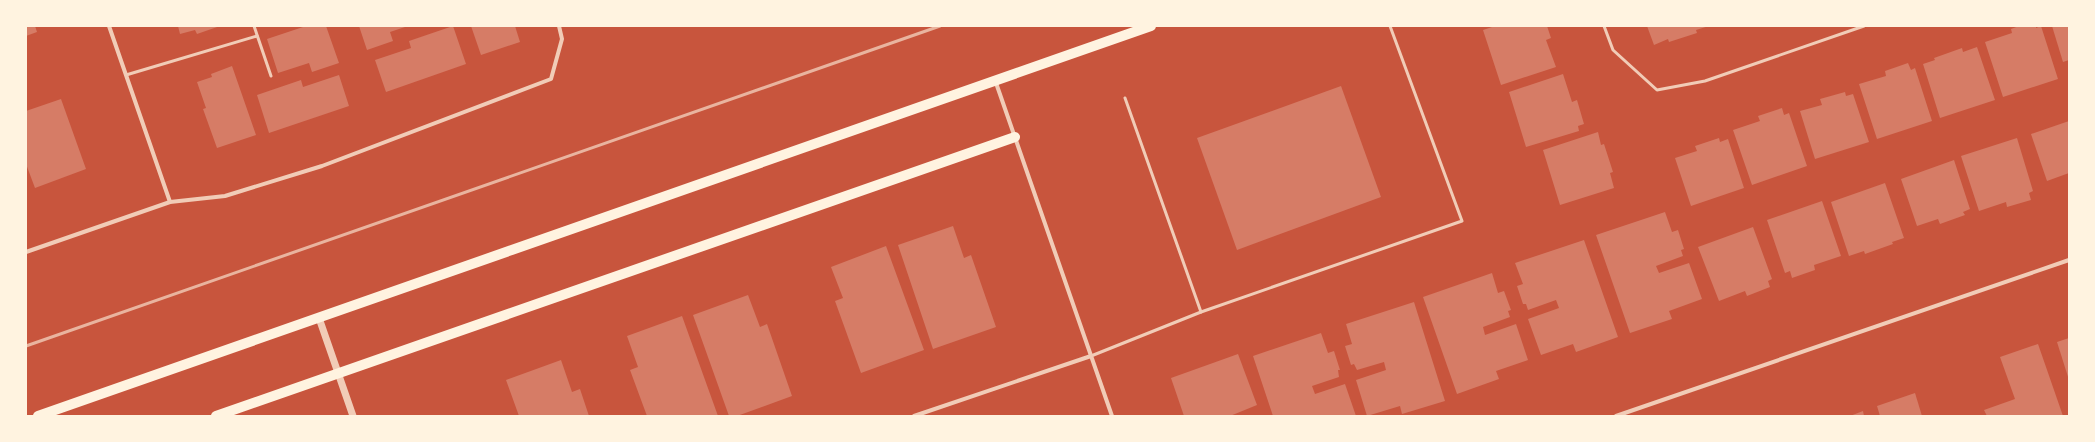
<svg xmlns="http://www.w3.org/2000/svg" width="2095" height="442" font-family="Arial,sans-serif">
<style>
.building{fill:#d67c66}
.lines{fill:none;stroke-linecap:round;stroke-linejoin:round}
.service{stroke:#f1ccb7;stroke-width:3}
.minor{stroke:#f1ccb7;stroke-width:4}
.tertiary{stroke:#f1ccb7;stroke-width:7}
.primary{stroke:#fff3e0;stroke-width:10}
.rail{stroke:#e9b49f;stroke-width:3}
</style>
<rect width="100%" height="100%" fill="#c8553d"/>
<g class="building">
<polygon points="26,26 35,26 37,32 26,36"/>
<polygon points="178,26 220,26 197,34 195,30 180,34"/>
<polygon points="306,26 326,26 339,63 312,72 309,63 278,73 267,39"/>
<polygon points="359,26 408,26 390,32 393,41 367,50"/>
<polygon points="453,26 466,64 386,92 375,60 411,48 409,41"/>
<polygon points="471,26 515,26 520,42 481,55"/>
<polygon points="1495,26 1547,26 1551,38 1546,40 1556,67 1501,85 1483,30"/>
<polygon points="1647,26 1709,26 1696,30 1697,33 1669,42 1668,39 1654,45"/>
<polygon points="2019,26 2036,26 2036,28 2041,26 2058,79 2003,97 1985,42 2012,33 2011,29"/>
<polygon points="2052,26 2069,26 2069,60 2063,62"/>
<polygon points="1977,47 1995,100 1940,118 1923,64 1935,60 1934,58 1962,48 1963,52"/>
<polygon points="1908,63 1911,70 1915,68 1932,121 1877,139 1859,84 1886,76 1885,71"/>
<polygon points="232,66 256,135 217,148 203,109 206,108 197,82 212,77 211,74"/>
<polygon points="1563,74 1572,102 1577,100 1584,124 1578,126 1579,131 1526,147 1509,92"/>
<polygon points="339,75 349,106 269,133 257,95 301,80 303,87"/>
<polygon points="1341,86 1381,197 1237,250 1197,138"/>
<polygon points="1845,92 1846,96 1853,94 1869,142 1815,159 1800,111 1822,105 1820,99"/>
<polygon points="61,99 86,169 35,188 26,164 26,111"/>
<polygon points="1782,108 1784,115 1789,113 1807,166 1752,185 1733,130 1760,121 1758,116"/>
<polygon points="2069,121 2069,173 2047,181 2031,134"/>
<polygon points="1598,132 1601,145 1604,144 1613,172 1610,173 1614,188 1560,205 1543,150"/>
<polygon points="1719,138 1720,142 1728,139 1744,188 1691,206 1675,158 1697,151 1695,146"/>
<polygon points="2017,138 2033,191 2029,193 2031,200 2007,207 2006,202 1979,211 1961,156"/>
<polygon points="1954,160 1970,209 1963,212 1965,215 1940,224 1938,219 1917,226 1901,179"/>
<polygon points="1885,183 1904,238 1892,242 1893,244 1865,254 1864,251 1849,256 1831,202"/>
<polygon points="1822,201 1841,256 1814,265 1815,270 1792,278 1790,271 1785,273 1767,220"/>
<polygon points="1665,212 1672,232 1678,230 1684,249 1681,250 1683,256 1656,266 1659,273 1689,263 1702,299 1669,311 1672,319 1630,333 1596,235"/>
<polygon points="953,226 964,258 971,255 996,327 933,349 898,245"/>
<polygon points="1753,227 1772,279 1768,281 1770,287 1747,296 1745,291 1719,301 1698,247"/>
<polygon points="1584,240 1618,337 1576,352 1573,344 1541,355 1528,319 1559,308 1556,300 1528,310 1526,304 1523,304 1517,286 1523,284 1515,263"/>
<polygon points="886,246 924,350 861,373 835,301 843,298 831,267"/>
<polygon points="1492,273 1498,293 1504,291 1511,310 1508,311 1510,317 1483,327 1485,335 1516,324 1528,360 1496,371 1499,379 1457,394 1423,297"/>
<polygon points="748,295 760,327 767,324 792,396 737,416 729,416 693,315"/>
<polygon points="1414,302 1445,401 1402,414 1400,406 1367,416 1356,380 1386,370 1384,362 1357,370 1354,364 1351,365 1345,346 1352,344 1346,324"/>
<polygon points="682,316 718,416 647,416 630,370 638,367 627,336"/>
<polygon points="1321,333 1328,353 1334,351 1340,370 1338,370 1339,377 1312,386 1315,394 1345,384 1356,416 1273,416 1253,356"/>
<polygon points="2069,338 2069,380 2057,342"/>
<polygon points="2038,344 2063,416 1987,416 1984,410 2015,399 2000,357"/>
<polygon points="1238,354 1257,405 1230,416 1184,416 1171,378"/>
<polygon points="561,360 572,392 580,389 589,416 519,416 506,380"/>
<polygon points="1915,393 1922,416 1880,416 1877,406"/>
<polygon points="1863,411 1864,416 1850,416"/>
</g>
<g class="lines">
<g class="service">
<polyline points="254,26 271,76"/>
<polyline points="1604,26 1613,50 1657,90 1705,81 1864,26"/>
<polyline points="126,75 257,36"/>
<polyline points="1125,98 1201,312"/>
<polyline points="1091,356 1201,312 1462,221 1390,26"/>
</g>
<g class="minor">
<polyline points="109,26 170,202"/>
<polyline points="995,80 1112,416"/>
<polyline points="26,252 170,202 225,196 322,166 551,79 562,39 559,26"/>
<polyline points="914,416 1091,356"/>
<polyline points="1616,416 2069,260"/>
</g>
<polyline class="tertiary" points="319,318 353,416"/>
<g class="primary">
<polyline points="38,416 1151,26"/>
<polyline points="216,416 1015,137"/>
</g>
<polyline class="rail" points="26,346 940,26"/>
</g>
<rect width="2095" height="442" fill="none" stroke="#fff3e0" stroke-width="54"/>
</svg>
